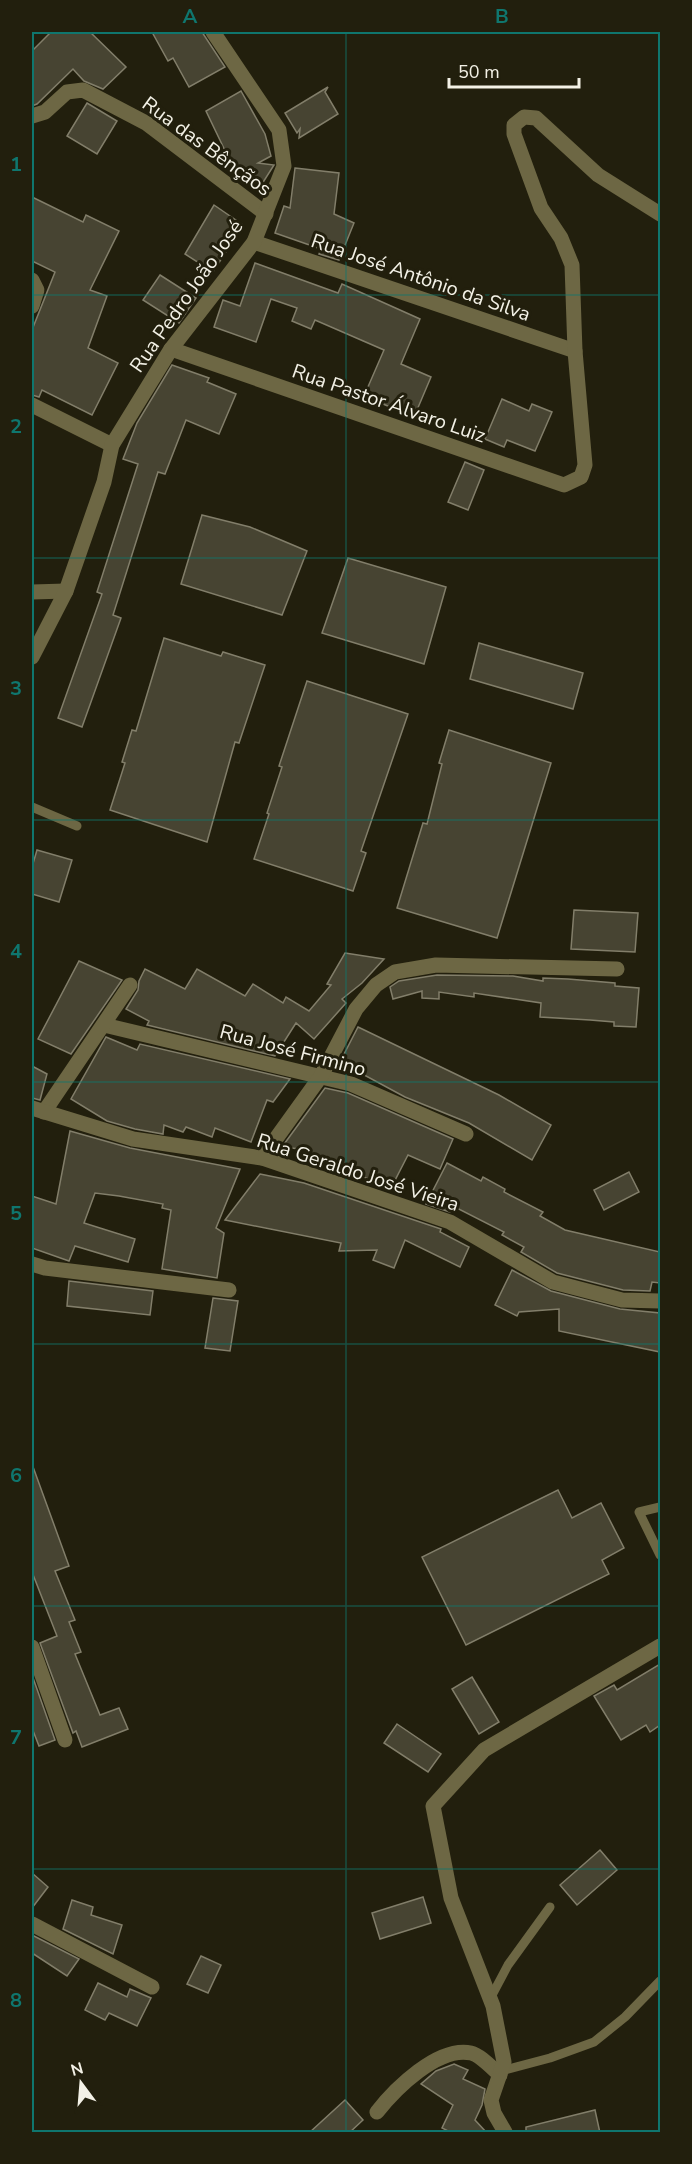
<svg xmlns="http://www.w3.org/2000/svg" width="692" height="2164" font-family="'Nunito Sans',sans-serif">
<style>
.building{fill:#474432;stroke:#827e6a;stroke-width:1.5}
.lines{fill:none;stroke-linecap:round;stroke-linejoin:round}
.service{stroke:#6d6744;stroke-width:9}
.minor{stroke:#6d6744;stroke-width:15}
.tertiary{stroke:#6d6744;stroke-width:15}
.grid{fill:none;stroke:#0f766e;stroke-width:1.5;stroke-opacity:0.55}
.labels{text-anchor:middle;stroke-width:6;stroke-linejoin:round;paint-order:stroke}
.street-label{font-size:20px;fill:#f3f1e6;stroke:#221f0d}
.neatline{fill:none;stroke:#0f766e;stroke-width:2}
.grid-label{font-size:20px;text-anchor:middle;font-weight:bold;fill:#0f766e}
</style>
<rect width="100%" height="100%" fill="#221f0d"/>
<g class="building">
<polygon points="51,32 90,32 126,67 103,89 84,81 73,69 37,104 32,106 32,51"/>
<polygon points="152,32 202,32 225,67 189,87 173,58 168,61"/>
<polygon points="328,87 325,92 338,114 299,138 300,129 297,133 285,113"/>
<polygon points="241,91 265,134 271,156 258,163 274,165 262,184 224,159 229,159 206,111"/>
<polygon points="87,103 117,121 97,154 67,136"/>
<polygon points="295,168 339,173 334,214 354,223 339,260 319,254 321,249 275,233 284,206 290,208"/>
<polygon points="32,197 83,222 86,215 119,231 90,290 107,296 88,348 118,363 92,415 42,390 39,397 32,395 32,330 55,272 32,261"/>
<polygon points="214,205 243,225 213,272 185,254"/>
<polygon points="255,263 338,293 342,284 420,319 401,364 431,377 414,417 364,396 384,350 315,320 311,329 292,321 297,308 271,299 256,342 214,327 223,300 240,306"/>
<polygon points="160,275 196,298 179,323 143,300"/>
<polygon points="172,365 209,378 207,382 236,394 219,434 186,420 165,474 158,472 113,615 121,618 82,727 58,718 102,594 97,592 138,464 123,459 137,423"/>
<polygon points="502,399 529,411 532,404 552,412 535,451 507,440 504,447 485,439"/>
<polygon points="465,462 484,470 468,510 448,502"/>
<polygon points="202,515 250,527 307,551 282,615 181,584"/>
<polygon points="348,558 446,587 424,664 322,633"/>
<polygon points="164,638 221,656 223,652 265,665 239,743 235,742 207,842 110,810 125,763 122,762 132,730 136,731"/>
<polygon points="479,643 583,673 573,709 470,679"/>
<polygon points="307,681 408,714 361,851 366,853 353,891 254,859 269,814 267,813 282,767 279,766"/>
<polygon points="449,730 551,763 497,938 397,908 423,823 427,824 442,764 439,763"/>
<polygon points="37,850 72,860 59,902 32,894 32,867"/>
<polygon points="574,910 638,913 635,952 571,949"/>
<polygon points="345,953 384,959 362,983 342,999 346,1003 314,1039 296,1023 275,1056 147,1025 149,1021 126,1009 138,990 139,981 145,969 185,989 197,969 245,996 253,984 283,1003 286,997 309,1011 331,985 327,984"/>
<polygon points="79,961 122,980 71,1054 38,1039"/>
<polygon points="437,975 513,976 543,981 543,978 568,979 615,983 615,986 639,988 636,1027 614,1026 614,1022 590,1020 540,1017 541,1003 474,993 474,997 439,992 439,999 422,998 422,991 393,999 390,987 399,981"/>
<polygon points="358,1027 499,1095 551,1125 532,1160 469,1123 405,1097 340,1062"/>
<polygon points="106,1037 137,1050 140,1044 290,1079 273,1102 267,1100 251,1142 215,1128 212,1137 186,1127 183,1132 164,1125 163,1134 135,1129 107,1121 71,1099"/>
<polygon points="32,1066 47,1074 40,1100 32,1098"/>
<polygon points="325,1088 348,1093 453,1139 440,1169 408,1155 390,1190 346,1168 345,1172 300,1149 282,1147"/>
<polygon points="70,1131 130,1148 240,1169 216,1228 224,1233 217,1278 162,1269 171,1210 162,1208 163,1204 119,1196 95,1193 84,1223 135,1239 128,1262 75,1246 69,1261 32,1248 32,1196 56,1204"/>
<polygon points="447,1163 481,1181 483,1177 505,1189 504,1192 543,1212 540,1216 565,1230 660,1252 660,1283 652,1282 650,1291 623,1290 557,1273 521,1252 524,1247 502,1235 504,1232 453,1206 450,1212 426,1204"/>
<polygon points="629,1172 639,1192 604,1210 594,1190"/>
<polygon points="260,1174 304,1183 441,1229 440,1232 469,1247 460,1267 405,1240 394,1268 373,1260 377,1250 339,1251 341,1243 225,1220"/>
<polygon points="512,1270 551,1291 620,1309 660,1313 660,1352 559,1331 559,1309 519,1312 517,1316 495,1305"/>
<polygon points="69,1281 153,1291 150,1315 67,1306"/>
<polygon points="213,1298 238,1301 230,1351 205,1348"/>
<polygon points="32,1464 69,1566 55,1571 75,1620 69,1622 81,1652 75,1654 100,1715 119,1708 128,1729 82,1747 76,1731 73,1733 40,1643 57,1636 32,1572"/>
<polygon points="558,1490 572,1518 601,1503 624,1548 602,1560 609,1574 466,1645 422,1557"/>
<polygon points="660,1664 660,1725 650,1732 646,1725 621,1740 594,1696 614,1685 617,1690"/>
<polygon points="32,1675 55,1740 39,1746 32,1728"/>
<polygon points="472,1677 499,1722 479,1734 452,1689"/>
<polygon points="397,1724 441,1754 428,1772 384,1743"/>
<polygon points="600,1850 617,1870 577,1905 560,1885"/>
<polygon points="32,1873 48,1887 32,1908"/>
<polygon points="423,1897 431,1923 380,1939 372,1913"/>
<polygon points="72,1900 93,1907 91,1915 122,1925 113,1954 63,1929"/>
<polygon points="32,1935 79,1959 67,1976 32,1953"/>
<polygon points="201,1956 221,1965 208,1993 187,1984"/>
<polygon points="98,1983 127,1997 130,1989 151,1998 137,2026 109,2013 105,2020 85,2010"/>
<polygon points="454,2064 468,2070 463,2079 485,2089 482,2105 475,2120 487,2133 452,2133 442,2128 453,2105 421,2084 436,2071"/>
<polygon points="345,2100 363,2120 349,2133 309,2133"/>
<polygon points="595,2110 600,2133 526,2133 526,2127"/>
</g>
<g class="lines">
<g class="service">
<polyline points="32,807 77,826"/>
<polyline points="660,1507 639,1512 660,1555"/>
<polyline points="490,1999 508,1965 550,1907"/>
<polyline points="501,2071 550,2058 594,2042 625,2017 660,1981"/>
</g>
<g class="minor">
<polyline points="32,116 45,112 67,92 83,90 146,123 266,214"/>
<polyline points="254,242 575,351"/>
<polyline points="32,280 37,290 32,306"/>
<polyline points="171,349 564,485 581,477 585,465 575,351 572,265 561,238 541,208 514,134 514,125 524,117 536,118 598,175 660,214"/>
<polyline points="32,405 112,445"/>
<polyline points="32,592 66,591"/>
<polyline points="104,1025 351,1084 466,1134"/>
<polyline points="44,1112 130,985"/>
<polyline points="262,1158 321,1076 356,1009 376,985 395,972 436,965 617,969"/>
<polyline points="32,1264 45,1268 229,1290"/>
<polyline points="32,1647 65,1740"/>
<polyline points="32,1924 152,1987"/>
<path d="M 377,2112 C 395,2089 438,2046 471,2053 C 480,2055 492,2068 500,2075"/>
<polyline points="505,2132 494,2113 491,2100 504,2062 493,2006 451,1898 433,1806 484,1750 660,1646"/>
</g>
<g class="tertiary">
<polyline points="32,657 66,591 104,482 112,445 171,349 254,242 284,166 279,130 213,32"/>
<polyline points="32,1108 133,1139 262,1158 450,1222 553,1282 622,1300 660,1301"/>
</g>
</g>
<path class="grid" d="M 346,32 L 346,2132M 32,295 L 660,295M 32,558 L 660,558M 32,820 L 660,820M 32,1082 L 660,1082M 32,1344 L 660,1344M 32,1606 L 660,1606M 32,1869 L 660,1869"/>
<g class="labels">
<g class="street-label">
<text transform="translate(207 146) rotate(36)" y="7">Rua das Bênçãos</text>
<text transform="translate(421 277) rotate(19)" y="7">Rua José Antônio da Silva</text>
<text transform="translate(186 296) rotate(-55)" y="7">Rua Pedro João José</text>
<text transform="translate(389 403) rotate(19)" y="7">Rua Pastor Álvaro Luiz</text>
<text transform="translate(293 1050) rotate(15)" y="7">Rua José Firmino</text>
<text transform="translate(358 1172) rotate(18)" y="7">Rua Geraldo José Vieira</text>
</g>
</g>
<rect width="692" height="2164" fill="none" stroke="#221f0d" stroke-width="66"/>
<g transform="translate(81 2083) rotate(344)" stroke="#221f0d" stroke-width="4.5" paint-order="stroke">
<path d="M0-4.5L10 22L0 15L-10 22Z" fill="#f3f1e6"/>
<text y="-9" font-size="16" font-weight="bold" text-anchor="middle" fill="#f3f1e6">N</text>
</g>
<path d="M449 78v9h130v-9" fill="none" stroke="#f3f1e6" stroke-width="3"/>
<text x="458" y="78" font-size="18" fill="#f3f1e6" stroke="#221f0d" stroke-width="4.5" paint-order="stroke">50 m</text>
<rect x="33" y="33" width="626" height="2098" class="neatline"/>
<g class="grid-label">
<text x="190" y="23">A</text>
<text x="502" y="23">B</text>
<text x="16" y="171">1</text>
<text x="16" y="433">2</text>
<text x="16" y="695">3</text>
<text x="16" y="958">4</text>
<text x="16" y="1220">5</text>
<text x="16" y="1482">6</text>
<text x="16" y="1744">7</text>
<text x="16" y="2007">8</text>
</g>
</svg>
